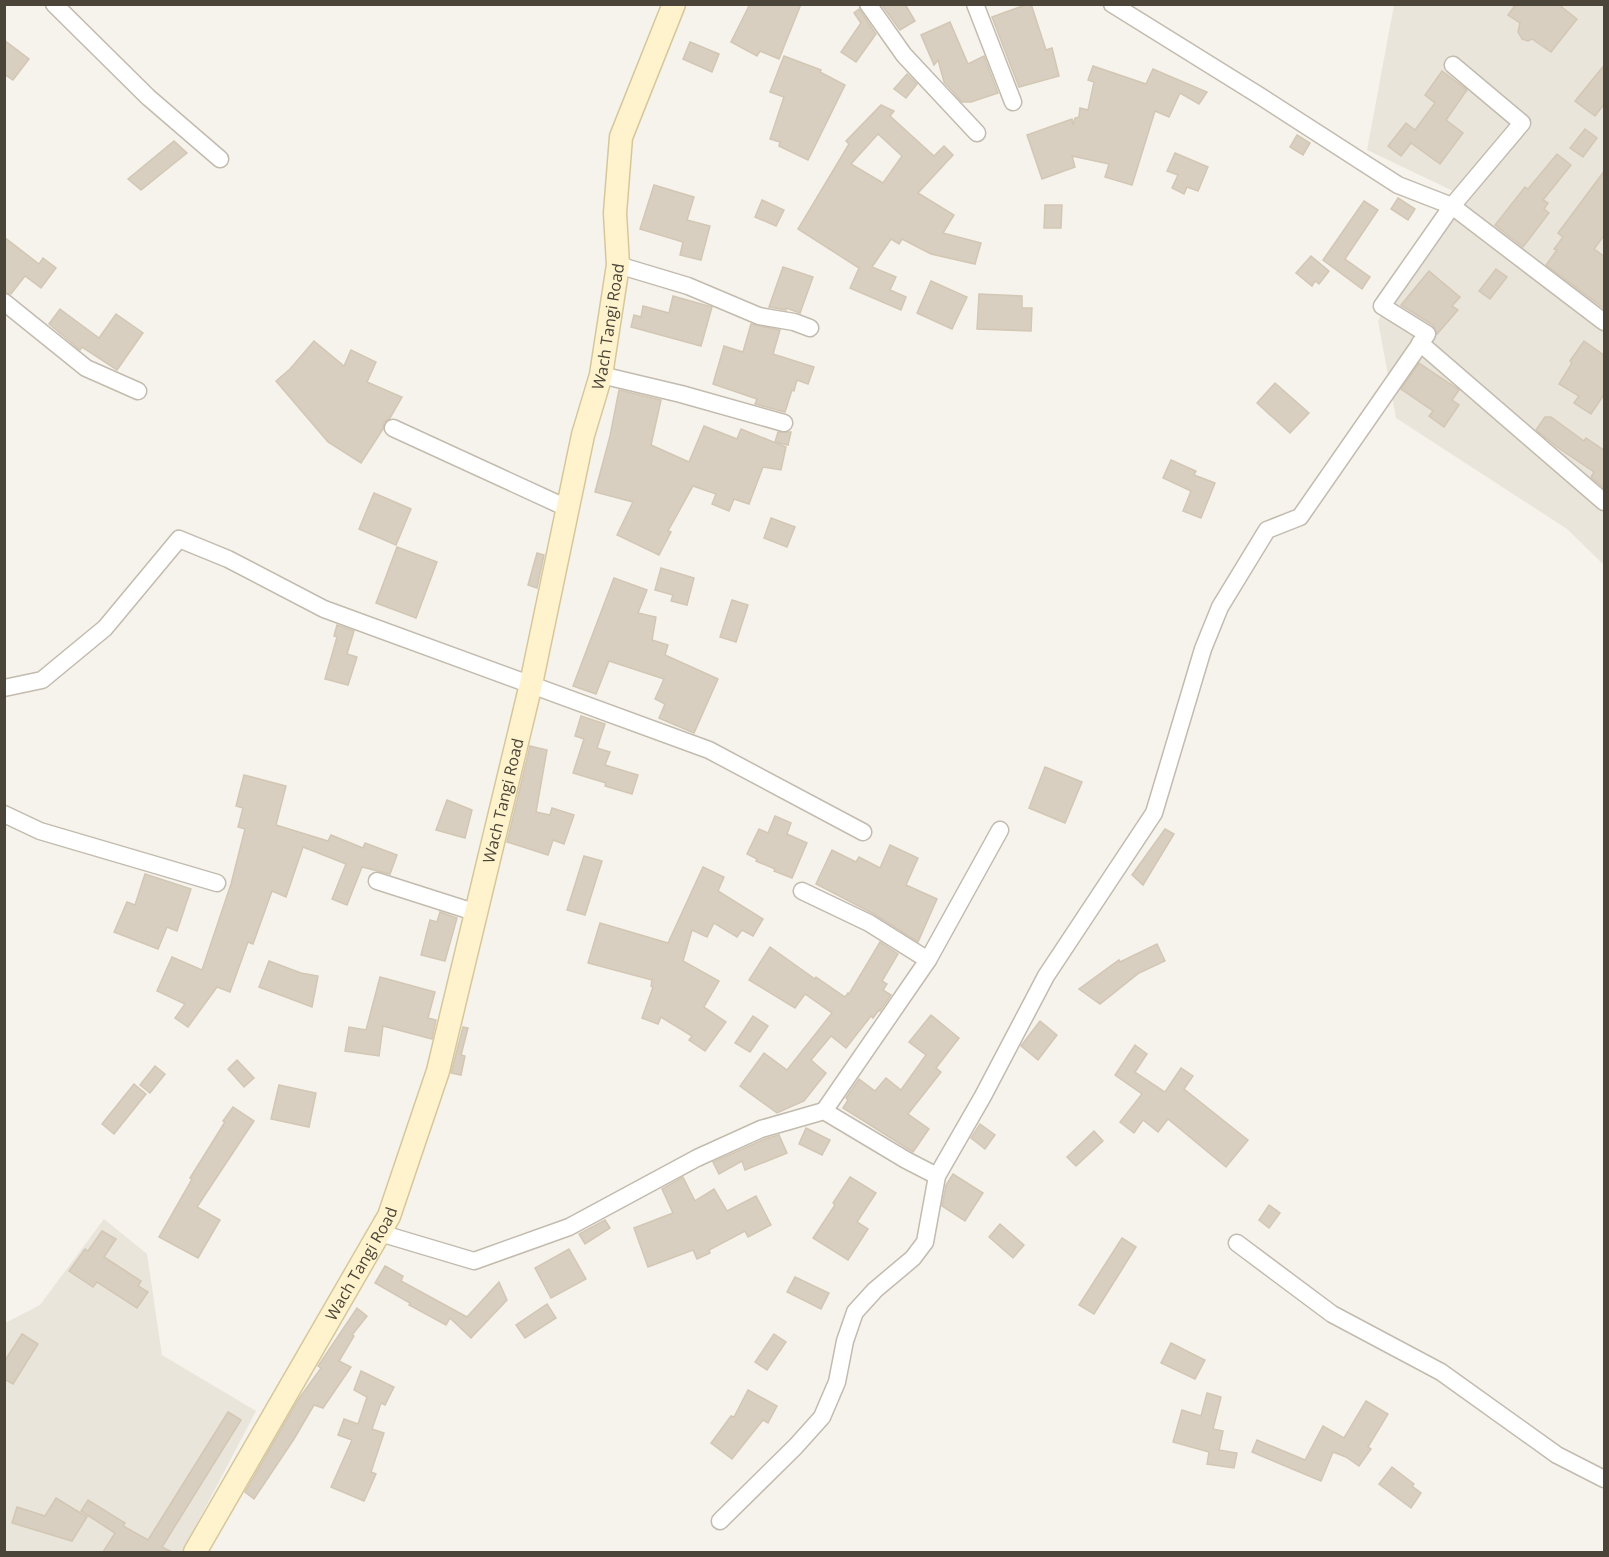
<svg xmlns="http://www.w3.org/2000/svg" width="1609" height="1557" font-family="'Open Sans',sans-serif">
<style>
.residential{fill:#eae5da}
.building{fill:#d8cfc1;stroke:#d3c7b4;stroke-width:1.5;fill-rule:evenodd}
.lines{fill:none;stroke-linecap:round;stroke-linejoin:round}
.minor-casing{stroke:#c2bbae;stroke-width:19}
.secondary-casing{stroke:#d6c79b;stroke-width:25}
.minor{stroke:#fff;stroke-width:16}
.secondary{stroke:#fff3cd;stroke-width:22}
.labels{text-anchor:middle;stroke-width:6;stroke-linejoin:round;paint-order:stroke}
.street-label{font-size:16px;fill:#4b4439;stroke:#fff}
</style>
<rect width="100%" height="100%" fill="#f6f3ec"/>
<g class="residential">
<polygon points="1394,5 1604,5 1604,565 1567,529 1396,418 1378,321 1453,191 1367,150"/>
<polygon points="104,1219 147,1254 162,1355 256,1411 182,1552 5,1552 5,1323 40,1305"/>
</g>
<g class="building">
<polygon points="750,4 801,4 779,59 760,51 757,56 731,42"/>
<polygon points="881,4 905,4 915,21 900,30"/>
<polygon points="1028,4 1031,4 1046,50 1052,48 1059,76 1019,87 992,17"/>
<polygon points="1516,4 1558,4 1577,19 1551,52 1532,39 1528,41 1522,39 1518,32 1520,23 1508,15"/>
<polygon points="859,9 876,34 856,62 841,52 861,23 854,13"/>
<polygon points="950,22 968,64 984,56 998,93 971,102 962,102 944,82 938,60 934,65 921,35"/>
<polygon points="4,40 29,59 13,80 4,74"/>
<polygon points="690,42 719,54 712,72 683,59"/>
<polygon points="784,56 821,70 820,72 845,85 808,160 779,146 780,142 770,139 784,97 770,92"/>
<polygon points="1605,64 1605,103 1595,116 1575,101"/>
<polygon points="1093,66 1146,84 1153,69 1207,92 1199,104 1180,93 1169,117 1155,111 1132,185 1105,177 1109,164 1072,156 1075,167 1042,179 1027,135 1072,119 1073,125 1075,118 1079,117 1080,108 1088,110 1094,82 1088,80"/>
<polygon points="1442,71 1467,90 1446,120 1463,133 1440,164 1411,143 1401,156 1388,146 1406,123 1415,130 1435,103 1425,95"/>
<polygon points="907,74 917,84 906,98 894,89"/>
<path d="M 881,105 L 894,111 L 890,116 L 934,156 L 944,146 L 953,155 L 918,193 L 954,215 L 943,233 L 981,243 L 975,264 L 931,254 L 902,239 L 899,244 L 891,239 L 872,267 L 896,277 L 890,290 L 906,297 L 901,310 L 850,288 L 859,268 L 798,229 L 849,144 L 846,141 ZM 878,134 L 902,156 L 883,183 L 851,164 Z"/>
<polygon points="1585,129 1597,138 1583,157 1570,148"/>
<polygon points="1297,135 1310,143 1303,155 1290,147"/>
<polygon points="174,141 187,153 141,190 128,179"/>
<polygon points="1175,153 1208,167 1198,191 1187,187 1184,194 1172,188 1178,175 1167,171"/>
<polygon points="1557,154 1571,165 1543,200 1548,203 1544,209 1549,213 1523,247 1495,225 1525,187 1528,189"/>
<polygon points="1605,170 1605,234 1594,249 1605,257 1605,309 1546,265 1557,250 1554,249 1563,237 1558,233"/>
<polygon points="654,185 694,197 687,220 710,226 701,260 680,255 683,242 640,229"/>
<polygon points="1398,198 1415,209 1408,220 1391,209"/>
<polygon points="762,200 784,210 776,226 755,217"/>
<polygon points="1364,201 1378,210 1345,259 1370,277 1362,289 1323,260"/>
<polygon points="1045,205 1062,205 1061,228 1044,228"/>
<polygon points="4,237 39,264 43,258 56,268 41,288 25,276 11,294 4,292"/>
<polygon points="1311,256 1329,271 1319,284 1315,281 1312,286 1296,273"/>
<polygon points="783,267 813,277 800,313 786,308 786,310 769,307"/>
<polygon points="1496,269 1507,277 1490,299 1479,291"/>
<polygon points="1429,271 1460,297 1452,306 1458,310 1437,334 1433,325 1401,305"/>
<polygon points="931,281 967,297 952,329 917,313"/>
<polygon points="979,294 1022,296 1022,308 1032,308 1031,331 977,329"/>
<polygon points="673,296 712,307 701,346 631,327 634,315 641,317 643,306 669,313"/>
<polygon points="60,309 99,338 116,314 143,333 117,370 82,347 80,350 49,324"/>
<polygon points="751,324 780,330 773,354 814,367 808,384 797,380 794,391 792,390 785,412 755,404 757,399 713,384 724,346 743,352"/>
<polygon points="314,341 344,366 351,350 376,362 367,382 402,397 390,418 384,423 383,429 361,463 328,442 276,381 290,369"/>
<polygon points="1584,341 1605,356 1605,393 1591,414 1574,403 1579,396 1559,384 1572,363 1570,361"/>
<polygon points="1419,363 1459,390 1452,400 1459,405 1444,427 1429,416 1433,411 1401,389"/>
<polygon points="1275,383 1309,413 1290,433 1257,403"/>
<polygon points="619,390 661,400 651,445 689,462 704,426 737,439 741,429 786,447 781,470 763,467 749,504 734,499 729,511 712,504 716,494 693,486 668,531 671,532 659,555 617,535 633,502 595,492 610,436"/>
<polygon points="1545,417 1551,417 1584,441 1586,438 1605,451 1605,489 1591,477 1594,472 1557,447 1536,430"/>
<polygon points="778,432 791,432 788,445 775,442"/>
<polygon points="1171,460 1196,471 1194,475 1215,483 1201,518 1183,511 1191,491 1163,478"/>
<polygon points="374,493 411,509 396,545 359,529"/>
<polygon points="771,518 795,527 787,547 764,538"/>
<polygon points="397,547 437,562 416,618 376,603"/>
<polygon points="537,553 544,555 537,588 528,585"/>
<polygon points="661,568 694,578 687,605 671,601 673,595 655,590"/>
<polygon points="614,578 647,590 638,613 656,617 652,640 668,645 665,655 718,679 694,733 659,718 665,704 655,699 664,679 609,661 596,694 573,686"/>
<polygon points="732,600 748,605 736,642 720,637"/>
<polygon points="337,625 354,631 347,654 357,657 348,685 325,679 337,637 334,636"/>
<polygon points="581,716 605,724 597,748 610,752 605,765 638,775 632,794 605,786 606,783 573,773 584,739 575,736"/>
<polygon points="530,746 547,750 536,812 550,815 552,808 574,815 564,844 553,840 548,855 507,842"/>
<polygon points="1045,767 1082,782 1065,823 1029,808"/>
<polygon points="244,775 286,786 276,825 328,841 331,835 363,848 365,843 397,855 390,874 362,867 347,905 332,899 346,864 303,847 286,897 272,891 253,944 248,942 230,992 217,987 188,1027 175,1018 185,1004 157,991 172,957 202,970 231,884 245,829 238,827 243,808 236,806"/>
<polygon points="447,800 472,810 465,838 436,830"/>
<polygon points="775,816 791,823 787,834 807,843 792,878 774,871 775,869 756,861 757,859 747,854 759,829 768,833"/>
<polygon points="1165,829 1174,834 1143,885 1132,875"/>
<polygon points="890,845 918,858 906,885 937,899 918,942 874,914 816,884 832,850 856,862 859,857 880,868"/>
<polygon points="584,856 602,861 585,915 567,910"/>
<polygon points="703,867 724,877 718,891 763,919 753,936 742,930 737,937 714,923 707,937 692,930 683,961 719,981 704,1007 726,1022 705,1051 689,1040 692,1036 661,1017 658,1024 642,1018 653,987 651,986 652,980 588,963 600,923 668,943"/>
<polygon points="145,874 191,889 177,931 167,927 158,949 114,932 127,902 135,905"/>
<polygon points="440,912 457,918 445,961 421,955 430,920 437,922"/>
<polygon points="880,942 898,954 882,981 887,984 883,990 891,995 880,1011 879,1010 873,1018 871,1016 846,1048 831,1036 811,1060 826,1073 804,1101 777,1113 740,1086 764,1053 787,1070 832,1013 805,994 795,1008 749,980 770,947 815,979 816,977 845,997 848,993 849,994"/>
<polygon points="1157,944 1165,961 1139,973 1100,1004 1079,989 1119,960 1120,962"/>
<polygon points="269,961 301,973 318,976 312,1007 259,987"/>
<polygon points="380,977 435,992 428,1018 436,1020 432,1039 383,1026 379,1056 345,1051 349,1027 366,1030"/>
<polygon points="931,1015 959,1038 936,1068 941,1072 908,1114 929,1129 913,1152 843,1108 848,1100 846,1098 859,1079 875,1091 886,1078 901,1090 926,1055 909,1042"/>
<polygon points="753,1016 768,1026 750,1052 735,1043"/>
<polygon points="1040,1021 1057,1035 1038,1060 1021,1046"/>
<polygon points="463,1027 468,1028 461,1055 465,1056 461,1075 451,1073"/>
<polygon points="1135,1045 1147,1054 1135,1072 1165,1092 1181,1068 1193,1076 1184,1089 1248,1140 1226,1167 1168,1119 1158,1132 1143,1120 1134,1133 1120,1122 1142,1094 1115,1075"/>
<polygon points="237,1060 254,1078 244,1087 228,1069"/>
<polygon points="155,1066 165,1074 150,1093 140,1085"/>
<polygon points="134,1084 146,1094 114,1134 102,1124"/>
<polygon points="279,1085 316,1093 309,1127 271,1119"/>
<polygon points="233,1107 254,1121 197,1207 220,1220 198,1258 159,1237 192,1179 190,1178 225,1122 223,1121"/>
<polygon points="980,1124 995,1135 985,1149 971,1138"/>
<polygon points="806,1128 830,1140 822,1155 799,1144"/>
<polygon points="1094,1131 1103,1141 1076,1166 1067,1157"/>
<polygon points="779,1135 787,1153 745,1170 742,1161 719,1174 713,1162 765,1139"/>
<polygon points="953,1174 983,1193 965,1221 942,1206 946,1185"/>
<polygon points="683,1177 695,1201 714,1189 727,1211 756,1196 771,1225 748,1237 745,1231 709,1250 710,1253 697,1259 693,1250 648,1267 634,1228 673,1213 662,1189"/>
<polygon points="850,1177 876,1193 857,1222 868,1229 848,1260 813,1238 835,1205 833,1203"/>
<polygon points="1269,1205 1280,1213 1269,1228 1259,1220"/>
<polygon points="605,1220 610,1228 585,1244 579,1234"/>
<polygon points="1000,1224 1024,1245 1013,1258 989,1237"/>
<polygon points="102,1231 116,1239 104,1257 141,1281 138,1286 148,1292 137,1308 97,1282 93,1287 69,1271 85,1249 88,1251"/>
<polygon points="1122,1238 1136,1247 1094,1314 1079,1305"/>
<polygon points="569,1249 586,1279 551,1298 535,1268"/>
<polygon points="385,1266 403,1276 401,1281 467,1317 499,1282 507,1300 471,1338 450,1318 446,1325 409,1305 410,1303 375,1283"/>
<polygon points="795,1277 829,1293 821,1309 787,1292"/>
<polygon points="547,1304 556,1318 525,1338 516,1325"/>
<polygon points="357,1308 367,1316 352,1335 354,1336 339,1361 351,1367 323,1408 314,1405 294,1439 254,1499 245,1492 298,1400 321,1368 318,1366"/>
<polygon points="22,1334 38,1344 13,1384 4,1379 4,1362"/>
<polygon points="774,1334 786,1342 767,1370 755,1362"/>
<polygon points="1171,1343 1205,1360 1195,1379 1161,1363"/>
<polygon points="361,1371 394,1387 385,1405 381,1403 372,1429 384,1433 371,1472 376,1474 364,1501 331,1487 352,1440 338,1435 344,1419 358,1424 367,1397 354,1390"/>
<polygon points="748,1390 777,1406 768,1423 763,1420 732,1459 711,1443 731,1416 734,1417"/>
<polygon points="1207,1393 1221,1397 1213,1429 1223,1431 1219,1450 1237,1453 1234,1468 1207,1464 1209,1452 1173,1442 1182,1410 1201,1416"/>
<polygon points="1366,1401 1388,1414 1368,1447 1371,1449 1359,1466 1346,1457 1333,1452 1321,1481 1252,1452 1257,1440 1305,1460 1323,1426 1344,1438"/>
<polygon points="228,1412 241,1420 162,1547 172,1552 103,1552 115,1533 81,1511 88,1500 125,1523 123,1526 148,1540"/>
<polygon points="1392,1467 1414,1484 1412,1486 1421,1493 1411,1508 1379,1484"/>
<polygon points="56,1498 87,1517 72,1541 12,1523 17,1507 45,1516"/>
</g>
<g class="lines">
<defs>
<g id="minor">
<polyline points="54,4 148,97 220,159"/>
<polyline points="868,4 904,55 977,133"/>
<polyline points="975,4 1013,102"/>
<polyline points="1112,4 1260,96 1398,185 1452,206 1604,322"/>
<polyline points="618,265 688,286 759,316 794,322 810,328"/>
<polyline points="4,302 86,368 138,391"/>
<polyline points="1420,343 1604,502"/>
<polyline points="601,375 681,394 784,423"/>
<polyline points="393,428 567,508"/>
<polyline points="4,688 42,680 105,628 179,539 228,559 324,609 709,750 863,832"/>
<polyline points="4,814 40,831 217,883"/>
<polyline points="377,881 477,913"/>
<polyline points="802,891 869,923 928,960"/>
<polyline points="824,1111 928,960 1000,830"/>
<polyline points="380,1233 474,1261 569,1227 697,1158 761,1129 824,1111 906,1160 937,1176 983,1096 1046,976 1154,813 1203,649 1220,607 1267,530 1300,517 1427,334 1382,306 1452,206 1522,123 1453,65"/>
<polyline points="1237,1243 1332,1314 1441,1372 1557,1455 1604,1479"/>
<polyline points="720,1521 796,1446 822,1417 837,1382 845,1341 855,1312 875,1290 913,1258 925,1242 937,1176"/>
</g>
<g id="secondary">
<path id="s1" d="M 195,1552 L 389,1216 L 438,1071 L 531,684 L 583,435 L 601,375 L 618,265 L 615,213 L 621,137 L 674,4"/>
</g>
</defs>
<use href="#minor" class="minor-casing"/>
<use href="#secondary" class="secondary-casing"/>
<use href="#minor" class="minor"/>
<use href="#secondary" class="secondary"/>
</g>
<g class="labels">
<g class="street-label">
<text dy="6" stroke="none"><textPath href="#s1" startOffset="1305">Wach Tangi Road</textPath></text>
<text dy="6" stroke="none"><textPath href="#s1" startOffset="819">Wach Tangi Road</textPath></text>
<text dy="6" stroke="none"><textPath href="#s1" startOffset="333">Wach Tangi Road</textPath></text>
</g>
</g>
<rect width="1609" height="1557" fill="none" stroke="#4b4439" stroke-width="12"/>
</svg>
